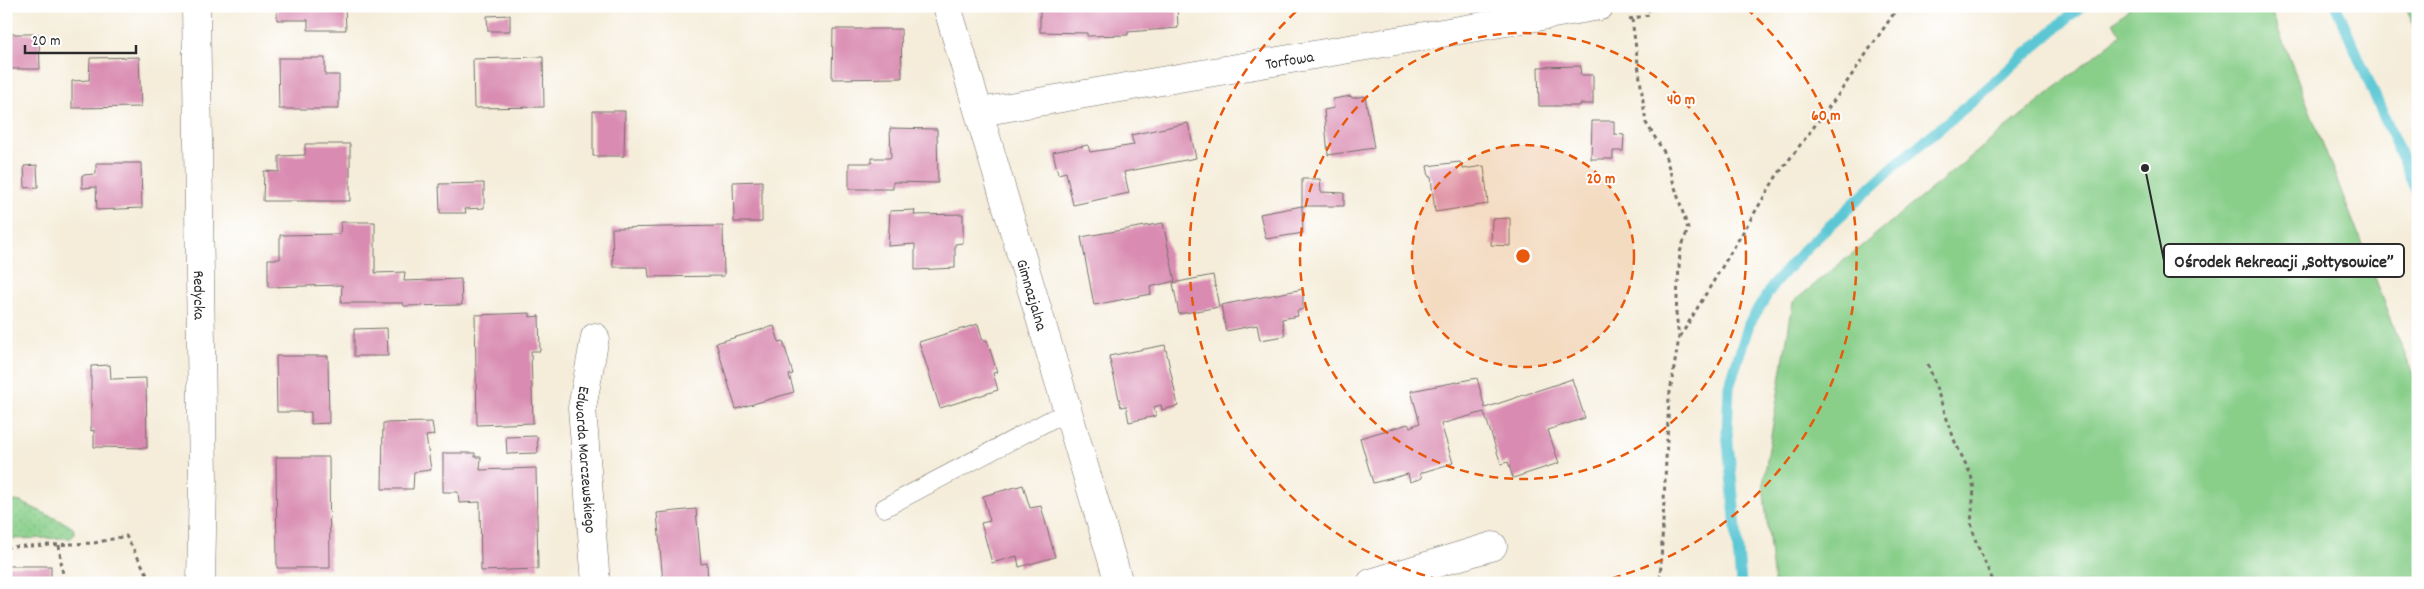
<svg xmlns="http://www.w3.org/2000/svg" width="2424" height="589" font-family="Dekko,sans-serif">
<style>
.grass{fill:url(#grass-dots);stroke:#5a7d5a}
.pitch{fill:#89cf8a;stroke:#5a7d5a}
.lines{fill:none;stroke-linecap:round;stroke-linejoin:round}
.stream{stroke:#5bc7d4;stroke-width:11}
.building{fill:#d98bb1}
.service-casing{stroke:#726f68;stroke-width:19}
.minor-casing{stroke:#726f68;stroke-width:29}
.tertiary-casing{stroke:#726f68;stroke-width:29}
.path{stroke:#726f68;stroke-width:3;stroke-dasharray:4 4;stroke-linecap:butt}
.service{stroke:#fff;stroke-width:18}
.minor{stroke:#fff;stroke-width:28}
.tertiary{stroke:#fff;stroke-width:28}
.ring{fill:none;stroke:#e8590c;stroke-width:2.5;stroke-dasharray:9 6}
.labels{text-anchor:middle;stroke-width:4;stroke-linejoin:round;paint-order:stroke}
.street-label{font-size:16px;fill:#2b2b2b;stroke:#fff}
.centre{fill:#e8590c;stroke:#fff;stroke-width:2.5}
.ring-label{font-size:15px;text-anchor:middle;font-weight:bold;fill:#e8590c;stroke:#fff;stroke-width:4;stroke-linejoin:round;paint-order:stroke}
.leader{fill:none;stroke:#2b2b2b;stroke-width:2}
.callout-dot{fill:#2b2b2b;stroke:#fff;stroke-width:2}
.callout{fill:#fff;stroke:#2b2b2b;stroke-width:2}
.callout-label{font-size:18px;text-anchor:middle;font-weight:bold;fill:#2b2b2b}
</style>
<defs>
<pattern id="grass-dots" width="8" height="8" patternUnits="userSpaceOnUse" patternTransform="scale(1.25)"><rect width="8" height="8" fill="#89cf8a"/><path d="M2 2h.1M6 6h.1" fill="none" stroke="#76b277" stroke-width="1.8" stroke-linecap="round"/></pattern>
</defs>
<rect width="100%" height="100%" fill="#fff"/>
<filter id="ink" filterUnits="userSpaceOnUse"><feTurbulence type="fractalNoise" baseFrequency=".02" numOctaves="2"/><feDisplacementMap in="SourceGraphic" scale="10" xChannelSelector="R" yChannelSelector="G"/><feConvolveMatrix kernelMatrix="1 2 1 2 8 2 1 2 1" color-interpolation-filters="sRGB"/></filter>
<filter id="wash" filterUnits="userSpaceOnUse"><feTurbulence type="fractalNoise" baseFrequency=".0096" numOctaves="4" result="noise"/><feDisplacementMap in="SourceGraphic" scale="20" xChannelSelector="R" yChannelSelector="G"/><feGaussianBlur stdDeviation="1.12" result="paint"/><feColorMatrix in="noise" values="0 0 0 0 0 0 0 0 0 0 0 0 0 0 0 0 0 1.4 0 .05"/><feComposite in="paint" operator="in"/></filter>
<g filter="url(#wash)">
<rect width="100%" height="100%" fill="#f5edda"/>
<g class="grass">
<polygon points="2406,6 2418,6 2418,38"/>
<polygon points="6,500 21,502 67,524 73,528 75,534 71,538 64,538 6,539"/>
</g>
<polygon class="pitch" points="2132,6 2269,6 2418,388 2418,583 1774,583 1763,485 1793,302 2121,34 2112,23"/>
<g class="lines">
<g class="stream">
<polyline points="2336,6 2418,195"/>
<polyline points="1741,583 1727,431 1729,387 1749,324 1773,285 1807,247 1894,166 1974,100 2081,6"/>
</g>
</g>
<g id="blocks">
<g class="building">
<polygon points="277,6 345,6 346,30 308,30 308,20 277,20"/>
<polygon points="1040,6 1177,6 1178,28 1128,32 1128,35 1087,36 1087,33 1040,32"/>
<polygon points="510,15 510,31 488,31 487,16"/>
<polygon points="833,29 901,29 902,78 832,79"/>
<polygon points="6,34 39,34 40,69 6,69"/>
<polygon points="139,57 141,107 72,108 72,81 89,80 90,58"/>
<polygon points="543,57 544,107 474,108 473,59"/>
<polygon points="278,58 325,58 325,75 339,75 339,109 279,109"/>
<polygon points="1581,66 1580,75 1593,75 1593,104 1580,104 1580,106 1539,106 1538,67"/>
<polygon points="1351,96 1352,98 1365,96 1374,148 1328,155 1324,110 1334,108 1333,99"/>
<polygon points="593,111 625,111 624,156 593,156"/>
<polygon points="1592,121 1614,121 1614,134 1624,135 1623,151 1613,151 1613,159 1591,159"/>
<polygon points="1188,123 1196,158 1124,172 1129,193 1073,205 1066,172 1058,174 1053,152 1088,145 1090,152 1134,145 1131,135"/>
<polygon points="890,128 937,129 938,183 893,182 893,189 849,189 849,163 872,163 872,158 891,158"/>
<polygon points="305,144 350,144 350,201 263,201 264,171 279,172 279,156 305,155"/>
<polygon points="1460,162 1463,169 1484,166 1488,204 1435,212 1431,177 1429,177 1427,166"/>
<polygon points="96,163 141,163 142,208 97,210 96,187 82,188 82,175 96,174"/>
<polygon points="37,165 38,187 25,188 24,166"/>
<polygon points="1302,179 1320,179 1321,192 1344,193 1344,206 1302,206 1303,233 1266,239 1260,214 1302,206"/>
<polygon points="762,181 762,222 734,222 733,182"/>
<polygon points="484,183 484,208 465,209 466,213 440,213 439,184"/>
<polygon points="915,210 914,215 963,214 963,243 955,244 955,268 915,270 915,244 888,246 890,211"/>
<polygon points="1510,218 1510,246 1491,245 1492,219"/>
<polygon points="341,222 375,222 375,273 405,272 404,281 461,279 462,305 404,306 403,303 341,303 342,285 268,287 268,259 280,259 280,235 340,234"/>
<polygon points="1163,223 1175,281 1150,287 1151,294 1094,305 1081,237"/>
<polygon points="723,226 724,276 649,277 648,267 613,267 612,228"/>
<polygon points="1213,275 1219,307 1179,314 1173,283"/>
<polygon points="1303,289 1303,309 1297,311 1298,316 1282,319 1285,336 1260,340 1257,325 1226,331 1221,305"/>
<polygon points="530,313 530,317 539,316 540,351 531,351 533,423 477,425 475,315"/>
<polygon points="978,324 983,341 987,340 997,372 993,373 998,390 940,408 919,342"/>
<polygon points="774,326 779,342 783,341 793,374 789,375 794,392 736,409 716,343"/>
<polygon points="387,328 388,356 354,356 354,329"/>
<polygon points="1165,345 1178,406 1162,410 1161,405 1154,407 1156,416 1129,422 1126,406 1121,407 1109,356"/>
<polygon points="276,356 328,356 329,423 311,424 311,412 277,412"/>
<polygon points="110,365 111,379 146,378 147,448 94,447 94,430 91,431 91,366"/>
<polygon points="1477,378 1485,408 1572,379 1585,418 1548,430 1559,463 1513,478 1508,462 1501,464 1484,412 1441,424 1453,463 1420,473 1422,478 1410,482 1408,474 1373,483 1360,438 1408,424 1410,427 1420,423 1411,391"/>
<polygon points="432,422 434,435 426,436 431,470 414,472 413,489 382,489 383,423"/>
<polygon points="537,436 538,453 507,454 506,437"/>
<polygon points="443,453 475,453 475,457 481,457 480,470 536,468 538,569 481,571 480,502 459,503 458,492 443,492"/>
<polygon points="276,457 329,457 330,568 277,568"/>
<polygon points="1023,485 1030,508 1041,506 1055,557 1019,567 1017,556 992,563 981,523 990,521 983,496"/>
<polygon points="696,509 701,564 707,563 708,583 663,583 657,513"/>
<rect x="6" y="566" width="45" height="17"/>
</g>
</g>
</g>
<g filter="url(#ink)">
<use href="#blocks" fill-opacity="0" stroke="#726f68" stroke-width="1"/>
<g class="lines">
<defs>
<polyline id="service" points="884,508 1052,419 1069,414"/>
<g id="minor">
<path id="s1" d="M 947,6 L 1119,583"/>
<path id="s2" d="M 980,112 L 1600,6"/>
<path id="s3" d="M 595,337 L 582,408 L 596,583"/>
<polyline points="1371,583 1493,546"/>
</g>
<g id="tertiary">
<path id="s4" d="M 196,6 L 203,479 L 201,583"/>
</g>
</defs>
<use href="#service" class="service-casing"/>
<use href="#minor" class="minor-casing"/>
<use href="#tertiary" class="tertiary-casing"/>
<g class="path">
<polyline points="1629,19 1649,15 1649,6"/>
<polyline points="1632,19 1646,123 1664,152 1688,229 1680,252 1676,313 1679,338 1669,398 1660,583"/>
<polyline points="1680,337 1776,177 1838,95 1899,6"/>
<polyline points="1928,364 1955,442 1971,475 1974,489 1971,523 1976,542 1994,583"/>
<polyline points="59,545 64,583"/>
<polyline points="6,547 94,543 126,536 152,583"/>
</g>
<use href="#service" class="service"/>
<use href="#minor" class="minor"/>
<use href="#tertiary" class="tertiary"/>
</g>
</g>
<circle cx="1523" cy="256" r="111" fill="#e8590c" fill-opacity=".12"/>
<g class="ring">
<circle cx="1523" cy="256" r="111"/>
<circle cx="1523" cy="256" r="223"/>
<path d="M1454 583A334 334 0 0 1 1300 8M1746 8A334 334 0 0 1 1592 583"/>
</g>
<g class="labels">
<g class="street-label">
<text dy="6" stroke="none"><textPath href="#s2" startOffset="314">Torfowa</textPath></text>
<text dy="6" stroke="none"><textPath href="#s1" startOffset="301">Gimnazjalna</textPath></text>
<text dy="6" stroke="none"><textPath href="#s4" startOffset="289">Redycka</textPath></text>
<text dy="6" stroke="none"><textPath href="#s3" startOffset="124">Edwarda Marczewskiego</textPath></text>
</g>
</g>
<circle cx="1523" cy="256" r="8" class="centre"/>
<g class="ring-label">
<text x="1681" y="104">40 m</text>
<text x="1826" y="120">60 m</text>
<text x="1601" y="183">20 m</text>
</g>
<path class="leader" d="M2145 168L2164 261"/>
<circle class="callout-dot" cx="2145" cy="168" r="5"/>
<rect class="callout" x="2164" y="244" width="240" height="33" rx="5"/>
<g class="callout-label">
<text x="2284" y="267">Ośrodek Rekreacji „Sołtysowice”</text>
</g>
<rect width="2424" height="589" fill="none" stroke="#fff" stroke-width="25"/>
<path d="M25 45v8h111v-8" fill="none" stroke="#2b2b2b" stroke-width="2.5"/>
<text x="32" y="45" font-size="15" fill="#2b2b2b" stroke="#ffffff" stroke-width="4" paint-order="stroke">20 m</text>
</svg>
